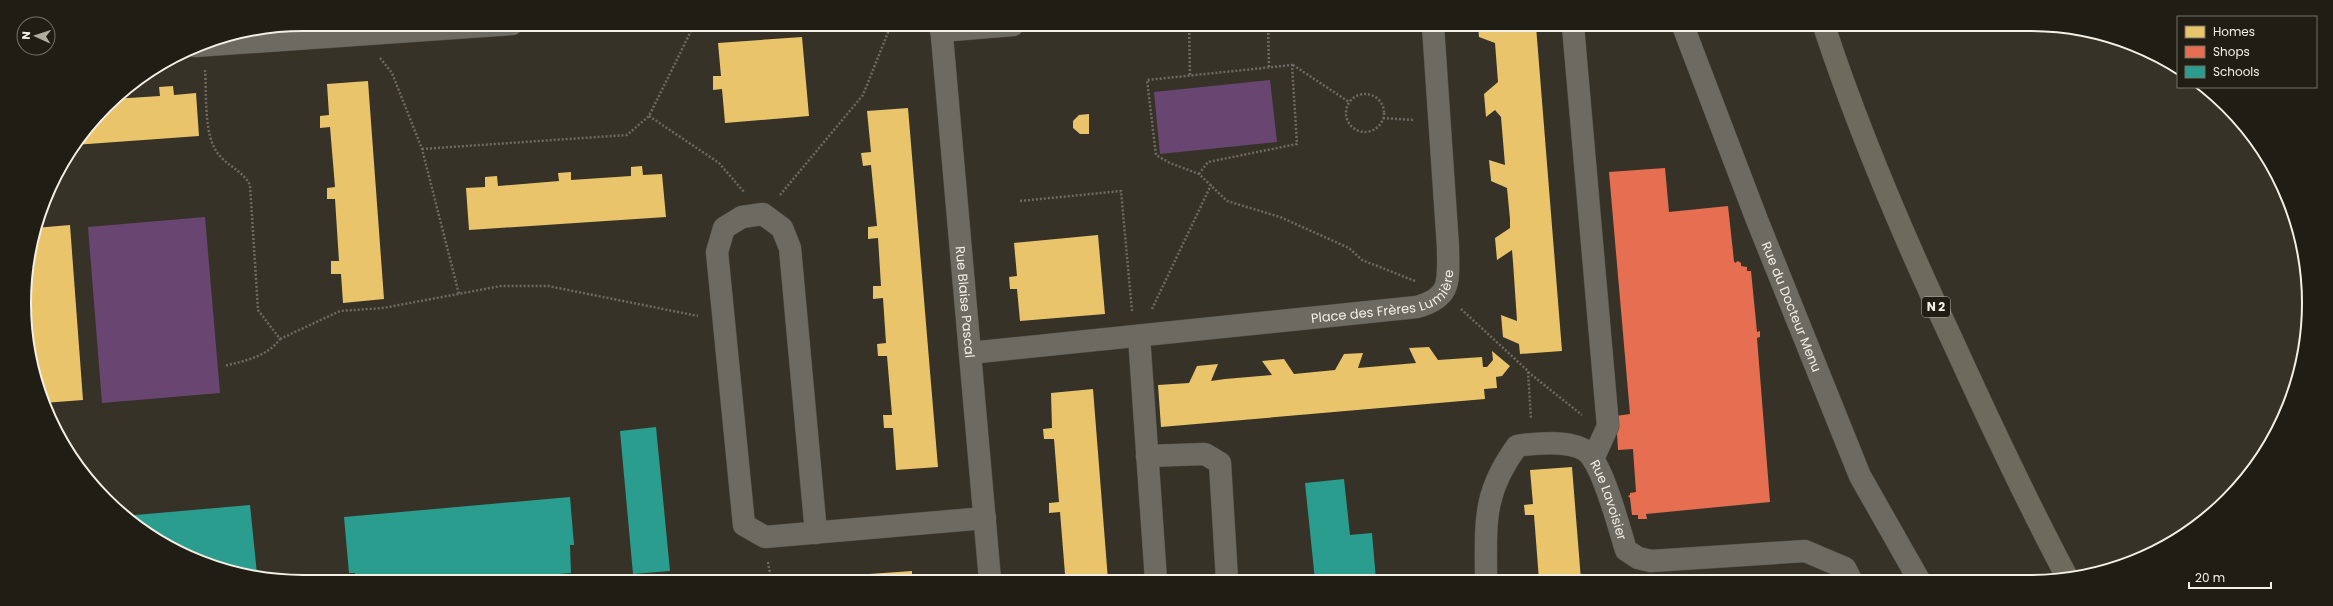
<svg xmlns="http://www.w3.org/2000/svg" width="2333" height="606" font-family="Poppins,sans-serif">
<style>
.green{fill:#694671}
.homes{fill:#e9c46a}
.shops{fill:#e76f51}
.schools{fill:#2a9d8f}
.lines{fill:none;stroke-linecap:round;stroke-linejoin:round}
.minor-casing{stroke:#545148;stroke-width:23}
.major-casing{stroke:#545148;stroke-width:23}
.path{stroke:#6d6a63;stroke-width:2.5;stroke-dasharray:2 2;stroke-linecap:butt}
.minor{stroke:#6d6a62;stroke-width:22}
.major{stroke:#6e6a5e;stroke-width:22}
.labels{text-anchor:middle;stroke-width:4;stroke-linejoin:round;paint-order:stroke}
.shield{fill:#201d14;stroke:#b4b0a6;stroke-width:1}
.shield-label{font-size:12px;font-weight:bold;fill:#f4efe4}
.street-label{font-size:13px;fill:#f4efe4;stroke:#201d14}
.rim{fill:none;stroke:#f4efe4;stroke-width:2}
</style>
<rect width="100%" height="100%" fill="#363228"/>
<g class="green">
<polygon points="1270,80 1277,142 1160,154 1154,92"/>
<polygon points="205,217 220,393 102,403 88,227"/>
</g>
<g class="homes">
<polygon points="1478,26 1536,26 1562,351 1520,354 1519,344 1503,337 1501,315 1517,321 1513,262 1512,250 1497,260 1495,238 1510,228 1510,219 1507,188 1491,181 1491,179 1489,160 1505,165 1501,117 1495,110 1486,117 1484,94 1498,82 1495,43 1479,37"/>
<polygon points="802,37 809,116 725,123 722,89 713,90 713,76 721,76 718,43"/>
<polygon points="368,81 384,299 343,303 341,274 331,274 331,261 339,261 335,199 327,199 327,188 335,187 330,127 320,128 320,116 329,115 327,84"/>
<polygon points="173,86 174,95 196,93 199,136 74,145 82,133 113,99 160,96 159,87"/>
<polygon points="908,108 938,467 896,470 893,428 884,428 883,415 892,415 887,356 878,356 877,344 886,343 883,298 873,299 873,286 881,286 878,238 868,239 868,227 877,226 871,165 863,166 861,153 871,152 867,111"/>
<polygon points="1089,114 1089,134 1080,134 1073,128 1073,121 1079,115"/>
<polygon points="642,166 643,175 662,174 666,217 469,230 466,188 485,187 485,177 497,176 498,186 559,181 558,173 571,172 571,180 631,176 631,167"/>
<polygon points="70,225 83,400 44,403 34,375 25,285 35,228"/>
<polygon points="1098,235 1105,314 1020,321 1017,289 1010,289 1009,277 1017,276 1014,243"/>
<polygon points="1429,347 1438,360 1482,357 1483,367 1487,367 1493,360 1492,351 1510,366 1502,376 1496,377 1497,388 1484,389 1485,399 1161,427 1158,385 1189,383 1197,366 1218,364 1211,381 1225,379 1272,375 1262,361 1284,359 1294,374 1335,370 1344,354 1363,353 1358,368 1416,363 1409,348"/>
<polygon points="1093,389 1108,580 1055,580 1054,575 1065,574 1060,512 1049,513 1049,503 1059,502 1054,439 1044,439 1043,429 1052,428 1051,393"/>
<polygon points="1572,467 1581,580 1539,580 1534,515 1525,515 1524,505 1533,504 1530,470"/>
<polygon points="912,571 912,580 870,580 869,574"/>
</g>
<polygon class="shops" points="1665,168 1669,212 1728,206 1734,261 1735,263 1738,261 1741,263 1741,266 1747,267 1747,271 1751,271 1757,332 1760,331 1760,337 1757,338 1770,502 1646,514 1647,519 1638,519 1638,515 1632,515 1630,498 1628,496 1630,495 1630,493 1636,492 1633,449 1618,450 1616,416 1630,414 1609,172"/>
<g class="schools">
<polygon points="656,427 670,571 633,574 620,431"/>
<polygon points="1344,479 1350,535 1372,533 1376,580 1315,580 1305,483"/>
<polygon points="570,497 574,545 570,545 571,573 487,580 355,580 355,573 349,573 344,517"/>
<polygon points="250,505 257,574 248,575 214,567 164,545 124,516"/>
</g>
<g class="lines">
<defs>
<g id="minor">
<path id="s1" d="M 941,25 L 990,580"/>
<polyline points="1573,26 1608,426 1593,459"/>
<path id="s2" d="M 1683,26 L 1757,220 L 1860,476 L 1919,580"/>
<polyline points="941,31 1013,25"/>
<polyline points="195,46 512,24"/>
<polyline points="1139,336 1156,580"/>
<path id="s3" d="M 970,353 L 1417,307 C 1453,297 1448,280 1448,247 L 1433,26"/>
<polyline points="1147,456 1205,454 1220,463 1227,580"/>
<polyline points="816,533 790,248 782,228 763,214 742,217 724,228 717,252 744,525 765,537 985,518"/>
<path id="s4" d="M 1486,580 C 1486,523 1482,494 1517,446 C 1535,443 1570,440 1586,451 C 1603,464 1619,528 1626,550 L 1638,558 L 1651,561 L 1805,551 L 1845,568 L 1851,580"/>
</g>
<path id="major" d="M 1824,26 C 1860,135 1905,240 1954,344 C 1990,423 2027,502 2068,579"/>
</defs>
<use href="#minor" class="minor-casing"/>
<use href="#major" class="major-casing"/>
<g class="path">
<polyline points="1189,25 1190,75"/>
<polyline points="1268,25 1269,67"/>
<polyline points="380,58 392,73 422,149 459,294"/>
<polyline points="1293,65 1349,102"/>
<path d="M 205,70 C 207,95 203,136 219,155 C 229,167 243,171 250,185 L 258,310 L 280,339 C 267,357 244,361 224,366"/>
<circle cx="1365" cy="113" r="19"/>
<polyline points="649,116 719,163 744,192"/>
<polyline points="1383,118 1414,120"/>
<polyline points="422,149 627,135 649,116 694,25"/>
<polyline points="1199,174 1208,162 1297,144 1292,65 1147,80 1156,155 1170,163 1199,174 1227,201 1280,217 1349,248 1362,260 1415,281"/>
<polyline points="780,195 863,95 891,25"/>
<polyline points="1020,201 1121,191 1132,311"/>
<polyline points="1152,309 1211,185"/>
<polyline points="1461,309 1528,371 1531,419"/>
<polyline points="280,339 340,311 383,308 501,286 548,286 698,316"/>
<polyline points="1528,372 1582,415"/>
<polyline points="768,562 771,580"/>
<polyline points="1580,574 1592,580"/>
</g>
<use href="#minor" class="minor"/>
<use href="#major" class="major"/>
</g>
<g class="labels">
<rect class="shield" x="1922" y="297" width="28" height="20" rx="3"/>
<g class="shield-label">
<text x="1936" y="311">N 2</text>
</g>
<g class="street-label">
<text dy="5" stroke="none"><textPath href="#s3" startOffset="423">Place des Frères Lumière</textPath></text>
<text dy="5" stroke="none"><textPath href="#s1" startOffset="278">Rue Blaise Pascal</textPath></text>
<text dy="5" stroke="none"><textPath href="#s2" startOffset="301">Rue du Docteur Menu</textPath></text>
<text dy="5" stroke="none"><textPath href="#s4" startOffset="266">Rue Lavoisier</textPath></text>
</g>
</g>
<path d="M0 0H2333V606H0ZM303 31H2030A272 272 0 0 1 2302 303V303A272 272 0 0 1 2030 575H303A272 272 0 0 1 31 303V303A272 272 0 0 1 303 31Z" fill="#201d14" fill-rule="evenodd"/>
<path class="rim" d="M303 31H2030A272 272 0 0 1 2302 303V303A272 272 0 0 1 2030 575H303A272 272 0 0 1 31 303V303A272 272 0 0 1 303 31Z"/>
<rect x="2177" y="16" width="140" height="72" fill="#201d14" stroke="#757167"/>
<rect x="2185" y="26" width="20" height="12" fill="#e9c46a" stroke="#757167"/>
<text x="2213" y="36" font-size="12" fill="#f4efe4">Homes</text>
<rect x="2185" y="46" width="20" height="12" fill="#e76f51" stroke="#757167"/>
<text x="2213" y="56" font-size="12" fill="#f4efe4">Shops</text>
<rect x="2185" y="66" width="20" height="12" fill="#2a9d8f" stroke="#757167"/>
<text x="2213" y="76" font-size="12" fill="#f4efe4">Schools</text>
<g transform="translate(36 36) rotate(273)"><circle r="19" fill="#201d14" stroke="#757167"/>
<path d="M0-3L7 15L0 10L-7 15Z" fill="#b2ada2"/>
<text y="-6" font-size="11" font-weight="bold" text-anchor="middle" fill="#f4efe4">N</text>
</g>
<path d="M2189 582v6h82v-6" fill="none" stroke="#f4efe4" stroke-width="2"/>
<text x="2195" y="582" font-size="12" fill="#f4efe4" stroke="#201d14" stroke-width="3" paint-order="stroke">20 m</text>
</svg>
